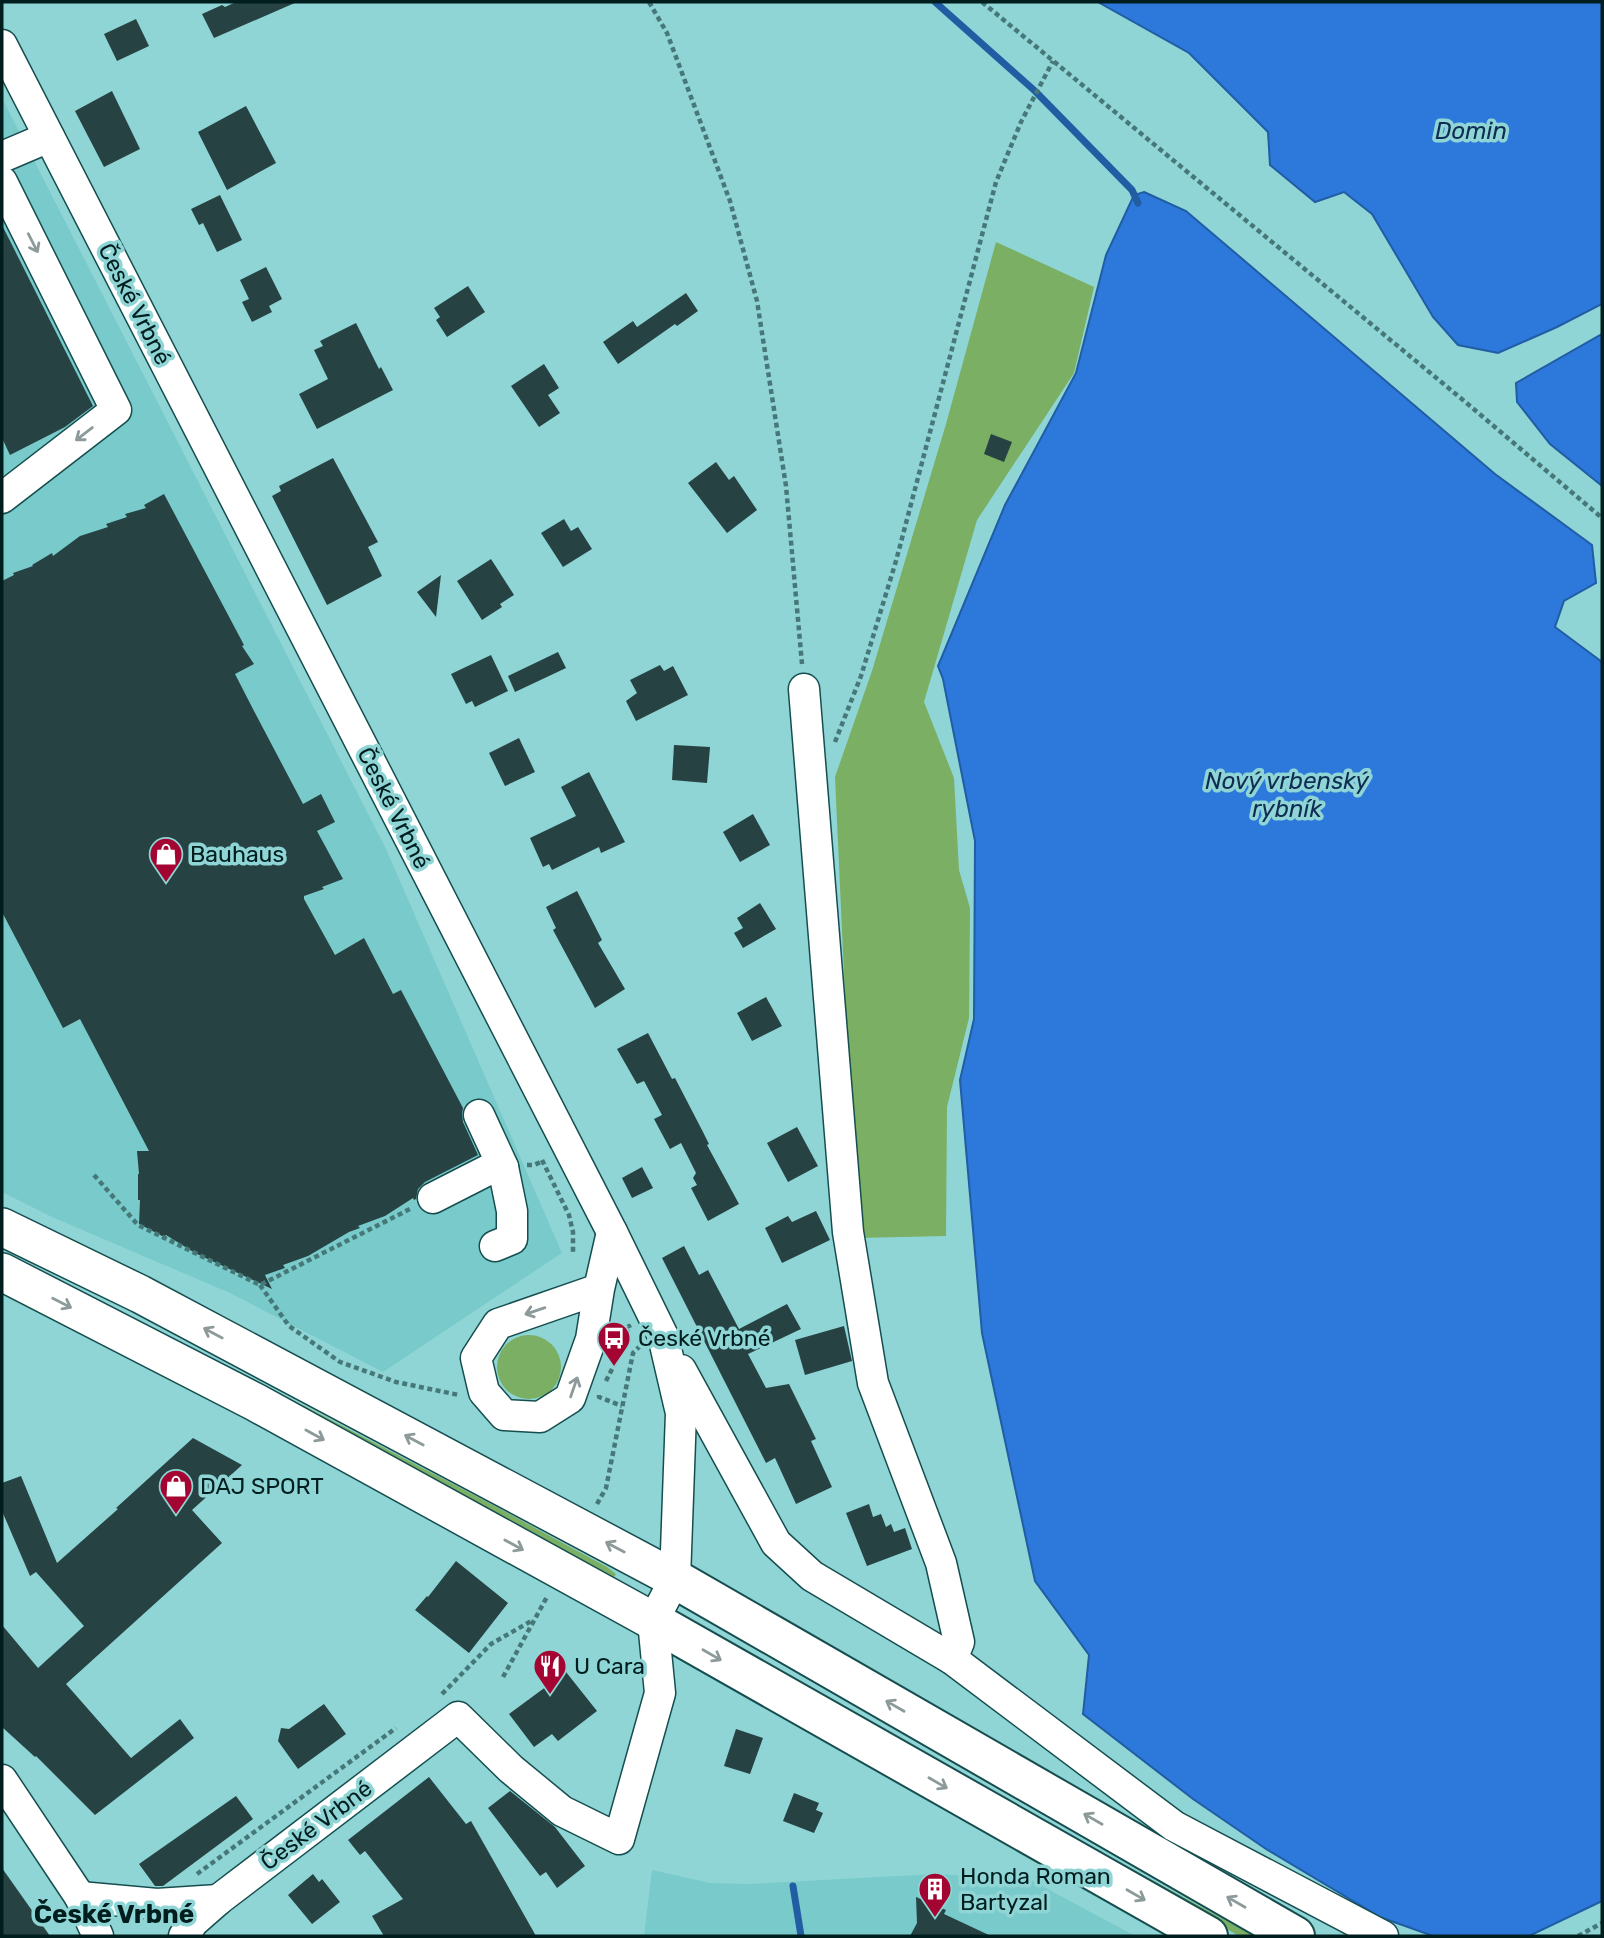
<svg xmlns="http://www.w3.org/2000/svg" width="1604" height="1938" font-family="Rubik,sans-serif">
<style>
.built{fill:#79caca}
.green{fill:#7baf63}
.water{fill:#2d78db;stroke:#205da3;stroke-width:2}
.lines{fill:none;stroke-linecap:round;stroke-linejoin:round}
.stream{stroke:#205da3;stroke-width:7}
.building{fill:#274243}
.minor-casing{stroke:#164e4f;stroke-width:33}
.major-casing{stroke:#164e4f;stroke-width:40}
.highway-casing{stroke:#164e4f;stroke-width:42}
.path{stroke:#477879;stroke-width:4.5;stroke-dasharray:5 3.5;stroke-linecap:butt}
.minor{stroke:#fff;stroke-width:30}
.major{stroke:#fff;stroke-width:37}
.highway{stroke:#fff;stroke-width:38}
.oneway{stroke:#8d9a9a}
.labels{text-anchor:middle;stroke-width:7;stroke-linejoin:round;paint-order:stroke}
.street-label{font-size:23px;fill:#011e1f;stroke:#8fd5d6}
.poi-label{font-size:23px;fill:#011e1f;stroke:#8fd5d6;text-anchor:start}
.water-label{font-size:24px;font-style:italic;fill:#0f2c53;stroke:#8fd5d6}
.quarter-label{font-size:26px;font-weight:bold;fill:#011e1f;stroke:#8fd5d6}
</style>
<rect width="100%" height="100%" fill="#8fd5d6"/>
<g class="built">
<polygon points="2,98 386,849 562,1253 383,1372 230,1293 52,1217 2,1192"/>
<polygon points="652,1870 710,1883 749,1884 936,1874 1029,1879 1135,1936 644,1936"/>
</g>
<g class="green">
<polygon points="996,242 1094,287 1074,373 977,520 924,702 954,778 959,870 970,908 969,1018 947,1107 946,1236 856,1238 835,777 872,671 946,424"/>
<circle cx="529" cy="1367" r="32"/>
<polygon points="232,1368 491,1504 607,1567 616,1574 614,1577 227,1369"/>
<polygon points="839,1708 1254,1936 1239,1936"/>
</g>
<g class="water">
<polygon points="1098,2 1602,2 1602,304 1557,327 1498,353 1458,345 1433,317 1372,214 1344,192 1315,202 1270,165 1268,132 1189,53"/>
<polygon points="1144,192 1186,211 1495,474 1592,545 1596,583 1564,601 1555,627 1602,662 1602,1901 1529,1936 1433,1936 1380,1917 1266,1849 1193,1799 1083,1714 1089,1655 1035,1581 982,1333 960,1080 974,1019 975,841 943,679 938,666 1005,505 1076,373 1106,255 1134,195"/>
<polygon points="1602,334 1602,486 1550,444 1517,402 1516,383"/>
</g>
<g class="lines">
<g class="stream">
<polyline points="935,2 1035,91 1132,190 1138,203"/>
<polyline points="793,1886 801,1936"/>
</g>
</g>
<g class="building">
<polygon points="236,2 297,2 214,38 202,14 222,5 225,7"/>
<polygon points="136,19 149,46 117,61 104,34"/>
<polygon points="112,91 140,149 104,167 75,111"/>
<polygon points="246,106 276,163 227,190 198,132"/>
<polygon points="220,195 242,240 217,252 203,223 199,225 191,209"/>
<polygon points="2,225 93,406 65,427 10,455 2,438"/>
<polygon points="266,267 282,299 269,306 272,312 252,322 242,302 249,299 240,280"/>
<polygon points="468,286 485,312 447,337 436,320 440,317 434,308"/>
<polygon points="686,293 698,311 677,326 675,324 618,364 603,342 633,321 637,327"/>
<polygon points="356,323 379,369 381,367 393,390 317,429 299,394 328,379 314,350 323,346 320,341"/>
<polygon points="544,364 559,388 548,395 560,413 539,427 511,386"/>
<polygon points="991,434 1012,442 1004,462 984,454"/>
<polygon points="333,458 378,542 368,547 382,576 327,605 272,496 281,491 279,486"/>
<polygon points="716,462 729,480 734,476 757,510 727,533 688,483"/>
<polygon points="164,494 244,645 242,646 254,664 235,674 254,711 303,804 321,794 335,822 317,831 343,879 322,887 324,889 304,896 304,899 335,955 364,938 393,994 401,990 463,1108 462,1114 463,1122 478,1155 425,1182 418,1189 416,1199 414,1200 413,1198 385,1216 358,1226 360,1228 349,1232 308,1256 283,1265 285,1268 265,1275 272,1289 195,1253 166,1235 164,1237 139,1224 140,1200 138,1200 138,1174 139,1174 137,1151 149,1151 80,1019 63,1028 2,912 2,581 14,575 13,573 33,566 32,565 52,553 53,556 80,536 108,527 106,524 127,517 125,514 146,508 144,505"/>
<polygon points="564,519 571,531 578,527 592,549 563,567 541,533"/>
<polygon points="491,559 514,595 500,604 502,607 482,620 457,581"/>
<polygon points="441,575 436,617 417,592"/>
<polygon points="558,652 566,668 515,692 508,676"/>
<polygon points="491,655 508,691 475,707 472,701 466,704 451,674"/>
<polygon points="660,665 664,671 673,666 688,695 636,721 626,701 637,693 630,680"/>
<polygon points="519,738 535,772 505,786 489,753"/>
<polygon points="674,745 710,747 707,783 672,780"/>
<polygon points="589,772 625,842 601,853 599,847 552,870 549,864 543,867 530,838 576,816 561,787"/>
<polygon points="753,814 770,845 740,862 723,832"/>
<polygon points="577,891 602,940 598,943 625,989 595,1008 553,930 556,928 546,907"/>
<polygon points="760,903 776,929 743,948 734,933 743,928 737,918"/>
<polygon points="766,997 782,1026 752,1041 737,1013"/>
<polygon points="648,1033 672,1079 675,1078 703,1132 709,1144 707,1145 739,1204 708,1221 691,1188 697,1185 693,1178 696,1173 681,1143 670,1149 654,1119 662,1115 644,1081 637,1084 617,1049"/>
<polygon points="797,1127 818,1166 788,1182 767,1143"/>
<polygon points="642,1167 653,1188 632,1198 622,1178"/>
<polygon points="816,1211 830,1240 782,1263 765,1228 788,1216 792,1222"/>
<polygon points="684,1246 699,1275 708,1270 739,1329 787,1304 801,1329 748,1354 766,1388 789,1384 816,1439 811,1441 832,1487 796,1504 775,1458 766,1463 662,1258"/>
<polygon points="844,1326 852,1361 805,1375 795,1340"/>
<polygon points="193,1438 242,1465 192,1510 222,1543 66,1684 131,1758 180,1719 194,1738 95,1815 36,1756 35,1757 2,1727 2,1625 38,1668 84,1626 36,1572 30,1576 2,1511 2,1483 21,1476 57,1563 118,1509 116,1508"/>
<polygon points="869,1504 873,1517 881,1514 886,1527 891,1524 894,1532 905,1528 912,1549 867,1566 846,1513"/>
<polygon points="456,1561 508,1603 469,1653 415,1610 427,1596 428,1597"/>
<polygon points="566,1672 597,1711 558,1741 552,1734 534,1747 509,1714"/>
<polygon points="324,1704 346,1734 298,1769 278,1741 281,1728 289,1729"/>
<polygon points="736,1729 763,1738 750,1774 724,1766"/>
<polygon points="429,1777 466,1824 471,1821 536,1936 384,1936 372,1916 403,1899 365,1851 360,1855 348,1840"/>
<polygon points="510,1791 555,1827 585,1866 557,1888 546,1872 540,1876 488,1808"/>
<polygon points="794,1793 819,1803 816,1810 823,1813 814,1833 783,1821"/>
<polygon points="236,1796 253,1819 163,1886 155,1886 139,1864"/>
<polygon points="2,1868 50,1936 2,1936"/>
<polygon points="313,1874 319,1882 322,1879 340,1902 312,1924 288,1895"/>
<polygon points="916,1897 946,1910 944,1914 991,1936 910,1936 917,1923"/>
</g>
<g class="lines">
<defs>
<g id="minor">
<polyline points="2,45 612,1232 663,1336 681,1413 675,1579 653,1621 660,1693 619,1839 562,1811 511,1769 458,1717 218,1900 193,1922 184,1936"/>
<polyline points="2,157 49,137"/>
<polyline points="2,182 116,410 2,498"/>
<polyline points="804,689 848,1232 873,1383 941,1563 959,1642 952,1659"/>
<polyline points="479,1115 503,1167 512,1211 512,1239 495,1246"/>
<polyline points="433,1198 490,1169 503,1167"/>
<polyline points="599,1289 498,1324 476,1358 484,1392 504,1415 540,1417 570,1398 591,1339 599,1289 612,1232"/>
<polyline points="681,1370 776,1543 812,1576 952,1659 1174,1826 1383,1936"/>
<polyline points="2,1780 80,1897 98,1936"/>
<polyline points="80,1897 157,1904 218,1900"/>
</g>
<g id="major">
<polyline points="2,1227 140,1294 675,1579"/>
<polyline points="2,1272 255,1402 653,1621"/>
</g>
<g id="highway">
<polyline points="675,1579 1295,1936"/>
<polyline points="653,1621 1208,1936"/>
</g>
</defs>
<use href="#minor" class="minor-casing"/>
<use href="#major" class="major-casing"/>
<use href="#highway" class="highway-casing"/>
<g class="path">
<polyline points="649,2 667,33 730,201 757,301 786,486 802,664"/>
<polyline points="982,2 1463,400 1602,518"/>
<polyline points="835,742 861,676 896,561 996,182 1021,122 1053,61"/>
<polyline points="542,1160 569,1215 573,1232 573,1254"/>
<polyline points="527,1165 534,1165 543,1161"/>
<polyline points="94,1175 138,1225 260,1285 410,1209"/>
<polyline points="260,1285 289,1326 340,1362 396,1382 459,1395"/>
<polyline points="606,1381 623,1347 629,1326 630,1328"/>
<polyline points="599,1395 599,1397 622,1406"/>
<polyline points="597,1504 606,1488 633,1353 640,1346"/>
<polyline points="503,1677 548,1595"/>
<polyline points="442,1694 491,1644 533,1620"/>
<polyline points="197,1874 396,1728"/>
<polyline points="1578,1936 1602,1923"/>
</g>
<use href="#minor" class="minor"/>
<use href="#major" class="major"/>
<use href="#highway" class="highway"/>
</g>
<defs><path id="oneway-shaft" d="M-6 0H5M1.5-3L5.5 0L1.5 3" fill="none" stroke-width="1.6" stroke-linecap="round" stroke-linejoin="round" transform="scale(1.75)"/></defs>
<g class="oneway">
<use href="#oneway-shaft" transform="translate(33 243) rotate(63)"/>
<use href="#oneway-shaft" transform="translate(84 434) rotate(142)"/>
<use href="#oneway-shaft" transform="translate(62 1303) rotate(27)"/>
<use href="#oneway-shaft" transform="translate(535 1311) rotate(161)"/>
<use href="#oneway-shaft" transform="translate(213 1333) rotate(-152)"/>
<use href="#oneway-shaft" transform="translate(574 1387) rotate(-71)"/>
<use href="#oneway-shaft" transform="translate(315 1435) rotate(29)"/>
<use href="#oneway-shaft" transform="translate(414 1440) rotate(-152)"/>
<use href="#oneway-shaft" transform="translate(514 1545) rotate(29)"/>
<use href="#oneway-shaft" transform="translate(615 1547) rotate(-152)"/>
<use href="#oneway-shaft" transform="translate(712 1655) rotate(30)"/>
<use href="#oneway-shaft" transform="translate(895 1706) rotate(-150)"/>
<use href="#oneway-shaft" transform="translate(938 1783) rotate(30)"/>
<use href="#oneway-shaft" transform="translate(1093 1819) rotate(-150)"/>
<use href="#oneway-shaft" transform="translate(1136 1895) rotate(30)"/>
<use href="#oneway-shaft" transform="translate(1236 1902) rotate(-150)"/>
</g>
<defs>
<symbol id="shop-pin" viewBox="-11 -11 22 30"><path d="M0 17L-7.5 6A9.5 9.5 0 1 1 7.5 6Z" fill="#a30431" stroke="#8fd5d6"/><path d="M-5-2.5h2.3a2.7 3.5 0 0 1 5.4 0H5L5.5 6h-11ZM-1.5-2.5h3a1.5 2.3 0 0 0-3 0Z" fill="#fff"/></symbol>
<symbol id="bus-pin" viewBox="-11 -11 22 30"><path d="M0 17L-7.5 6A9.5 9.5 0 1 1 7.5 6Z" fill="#a30431" stroke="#8fd5d6"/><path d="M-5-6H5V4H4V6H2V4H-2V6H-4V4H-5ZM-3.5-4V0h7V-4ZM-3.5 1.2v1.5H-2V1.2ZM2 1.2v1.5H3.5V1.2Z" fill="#fff"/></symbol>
<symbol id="restaurant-pin" viewBox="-11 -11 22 30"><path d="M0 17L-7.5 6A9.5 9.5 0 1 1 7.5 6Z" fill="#a30431" stroke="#8fd5d6"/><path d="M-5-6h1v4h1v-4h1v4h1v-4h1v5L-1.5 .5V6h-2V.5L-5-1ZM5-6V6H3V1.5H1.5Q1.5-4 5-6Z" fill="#fff"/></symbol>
<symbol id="building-pin" viewBox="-11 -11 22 30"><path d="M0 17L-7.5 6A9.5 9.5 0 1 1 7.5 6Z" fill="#a30431" stroke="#8fd5d6"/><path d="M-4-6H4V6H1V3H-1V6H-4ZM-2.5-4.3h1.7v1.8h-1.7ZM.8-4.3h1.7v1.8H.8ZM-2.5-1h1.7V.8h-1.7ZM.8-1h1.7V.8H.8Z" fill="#fff"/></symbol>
</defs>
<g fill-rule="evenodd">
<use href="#shop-pin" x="147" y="835" width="38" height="52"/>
<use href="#bus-pin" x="595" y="1319" width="38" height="52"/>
<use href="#shop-pin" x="157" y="1467" width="38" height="52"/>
<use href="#restaurant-pin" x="531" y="1647" width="38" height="52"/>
<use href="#building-pin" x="916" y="1870" width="38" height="52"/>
</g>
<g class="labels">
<g class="street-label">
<text transform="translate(135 304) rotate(63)" y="8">České Vrbné</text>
<text transform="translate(394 808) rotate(63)" y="8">České Vrbné</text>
<text transform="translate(316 1825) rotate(-37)" y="8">České Vrbné</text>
</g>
<g class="poi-label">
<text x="190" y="862">Bauhaus</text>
<text x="638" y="1346">České Vrbné</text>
<text x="200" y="1494">DAJ SPORT</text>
<text x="574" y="1674">U Cara</text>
<text x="960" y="1884">Honda Roman<tspan x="960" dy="26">Bartyzal</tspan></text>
</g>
<g class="water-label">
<text x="1471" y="139">Domin</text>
<text x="1287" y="789">Nový vrbenský<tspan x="1287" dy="28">rybník</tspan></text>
</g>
<g class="quarter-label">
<text x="114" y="1923">České Vrbné</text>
</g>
</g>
<rect width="1604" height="1938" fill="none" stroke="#011e1f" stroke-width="7"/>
</svg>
